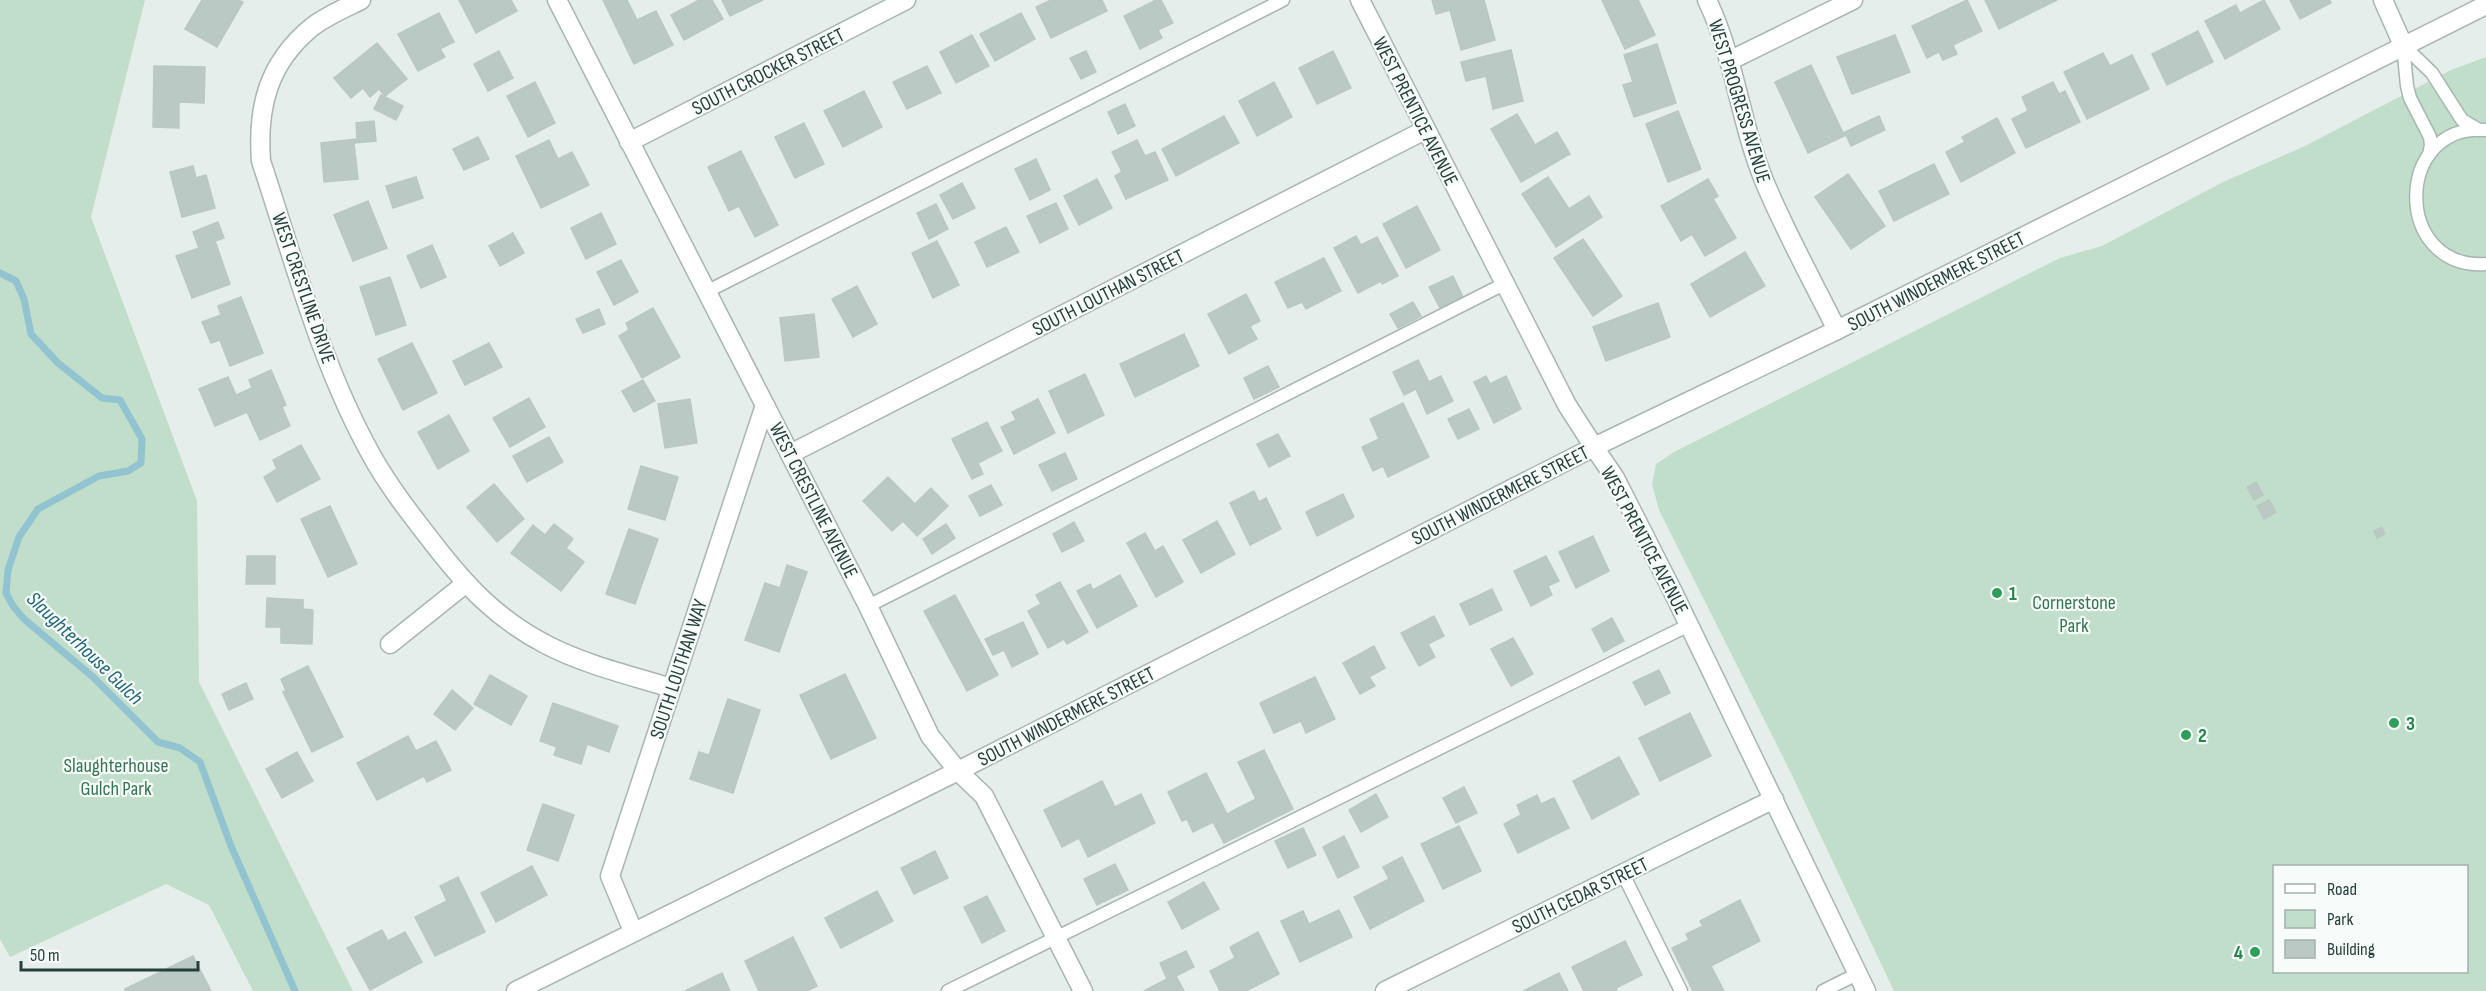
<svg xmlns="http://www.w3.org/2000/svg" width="2486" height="991" font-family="'Sofia Sans Condensed',sans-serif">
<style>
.green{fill:#c0deca;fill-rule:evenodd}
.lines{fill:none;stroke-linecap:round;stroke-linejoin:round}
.stream{stroke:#91c3d0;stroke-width:7}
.building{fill:#bbc9c4;stroke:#b9c8c2;stroke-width:1.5}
.service-casing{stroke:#a8b6b2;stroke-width:15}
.minor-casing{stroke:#a8b6b2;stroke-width:21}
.tertiary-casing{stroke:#a8b6b2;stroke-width:21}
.service{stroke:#fff;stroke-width:12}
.minor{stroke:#fff;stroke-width:18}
.tertiary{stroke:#fff;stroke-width:18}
.leisure-dot{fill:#2e9e5b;stroke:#f7fbf9;stroke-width:2}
.labels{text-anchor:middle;stroke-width:4.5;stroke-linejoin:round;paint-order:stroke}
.street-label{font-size:20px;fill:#25403a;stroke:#f7fbf9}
.leisure-label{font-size:20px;font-weight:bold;fill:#27864d;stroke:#f7fbf9;text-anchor:start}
.park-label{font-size:20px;fill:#317650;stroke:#f7fbf9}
.water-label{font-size:21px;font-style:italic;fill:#21667a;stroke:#f7fbf9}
</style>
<rect width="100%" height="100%" fill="#e6eeeb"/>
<g class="green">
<polygon points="0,0 145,0 91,217 197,501 199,682 353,991 253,991 209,905 166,884 10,957 0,939"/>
<path d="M 2486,57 L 2486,991 L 1894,991 L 1789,769 L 1659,510 L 1652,484 L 1656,464 L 1674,452 L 2060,258 L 2102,246 L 2223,182 L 2303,147 L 2451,70 ZM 2274,866 L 2466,866 L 2466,972 L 2274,972 Z"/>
</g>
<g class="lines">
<polyline class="stream" points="0,273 16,281 24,299 31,334 58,363 102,398 120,400 142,439 141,463 128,471 99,476 38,509 19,537 8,570 6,593 13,606 24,619 93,677 158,742 180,748 200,762 231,846 295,991"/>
</g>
<g class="building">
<polygon points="202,0 238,0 243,2 217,47 185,29"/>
<polygon points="459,0 511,0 517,11 476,33"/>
<polygon points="603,0 627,0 637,20 656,11 673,45 634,64"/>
<polygon points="699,0 712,0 723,19 684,40 671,15"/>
<polygon points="722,0 763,0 730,16"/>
<polygon points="1051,0 1102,0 1107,11 1051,38 1036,7"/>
<polygon points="1156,0 1161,0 1173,23 1158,30 1162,38 1140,49 1124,16"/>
<polygon points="1432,0 1484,0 1495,40 1461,50 1450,10 1436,14"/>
<polygon points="1602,0 1638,0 1655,35 1625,49"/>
<polygon points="1967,0 1982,31 1953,45 1957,54 1943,60 1939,52 1927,58 1912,26"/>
<polygon points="1985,0 2057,0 1999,29"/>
<polygon points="2264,0 2280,29 2225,59 2205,21 2236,5 2240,13"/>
<polygon points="2290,0 2330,0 2331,3 2300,19"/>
<polygon points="439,13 454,42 440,49 445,57 418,71 398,34"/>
<polygon points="1021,13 1035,39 995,61 980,34"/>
<polygon points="2198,31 2213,62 2167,85 2152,54"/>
<polygon points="972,35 989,66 956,83 940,52"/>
<polygon points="1895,35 1910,72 1852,94 1837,57"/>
<polygon points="377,43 407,79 385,96 379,89 370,97 363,88 351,98 334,78"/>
<polygon points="1657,44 1676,103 1634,117 1623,85 1633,82 1624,55"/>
<polygon points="1511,50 1523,101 1493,109 1486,76 1466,81 1461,62"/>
<polygon points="499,51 513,78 488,91 474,64"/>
<polygon points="1086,51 1096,72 1081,79 1070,58"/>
<polygon points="1333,51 1351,88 1317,104 1299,68"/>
<polygon points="2103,53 2110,66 2132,55 2149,89 2087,119 2064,72"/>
<polygon points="1811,65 1843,133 1879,116 1885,130 1851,146 1846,135 1808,153 1775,82"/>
<polygon points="154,66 205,67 204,103 179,102 179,128 153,127"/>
<polygon points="927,66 941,93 907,109 893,82"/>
<polygon points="535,82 555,123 528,137 507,96"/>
<polygon points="1274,82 1292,117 1257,136 1239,101"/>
<polygon points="2053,82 2059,94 2065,91 2080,122 2026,148 2012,119 2028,111 2022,97"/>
<polygon points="864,91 882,127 843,147 824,111"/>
<polygon points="381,95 403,106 396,120 374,109"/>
<polygon points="1125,104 1135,126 1118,134 1108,112"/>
<polygon points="1678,111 1701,169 1668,182 1646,124"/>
<polygon points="1517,114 1535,145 1557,132 1570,154 1521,182 1491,129"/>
<polygon points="1224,116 1239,143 1176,176 1162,149"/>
<polygon points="1997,118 2015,153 1961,182 1946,152 1965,142 1962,137"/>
<polygon points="374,121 376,141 354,143 358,179 324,182 321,143 357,139 356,123"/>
<polygon points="804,123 824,164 795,178 775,137"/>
<polygon points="478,137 489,159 464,170 453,149"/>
<polygon points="549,140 558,159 572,152 589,185 541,208 516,156"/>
<polygon points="1137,140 1145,156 1155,152 1168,180 1126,199 1115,176 1122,172 1112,152"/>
<polygon points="741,151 778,225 755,237 739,206 729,211 708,167"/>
<polygon points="1036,159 1050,190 1030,200 1015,169"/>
<polygon points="1934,164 1949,194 1894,221 1879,191"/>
<polygon points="193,166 196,178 206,175 215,208 182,217 170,172"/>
<polygon points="1848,174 1885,226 1851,249 1815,197"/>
<polygon points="416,177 423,198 393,208 386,186"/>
<polygon points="1548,177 1569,209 1589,196 1602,217 1556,247 1522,194"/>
<polygon points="1097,179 1112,208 1079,225 1064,196"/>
<polygon points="1708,179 1718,196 1713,199 1736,238 1705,256 1692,234 1681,241 1661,206"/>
<polygon points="962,183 975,208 953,219 940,195"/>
<polygon points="368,201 387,248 353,261 334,215"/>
<polygon points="1056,203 1068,229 1040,243 1027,216"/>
<polygon points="936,204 948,229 929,239 917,213"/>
<polygon points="1417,206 1440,250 1406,268 1383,224"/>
<polygon points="601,213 616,244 586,259 571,228"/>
<polygon points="218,222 224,238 215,241 230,284 192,298 176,256 199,248 193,232"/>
<polygon points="1006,227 1019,252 987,267 975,242"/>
<polygon points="513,233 524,253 500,266 489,246"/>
<polygon points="1356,236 1361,245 1377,237 1398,276 1382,284 1381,281 1358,293 1334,248"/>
<polygon points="1583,239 1622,296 1593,316 1554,258"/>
<polygon points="937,241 959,285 933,298 912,253"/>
<polygon points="432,245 446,277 421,288 407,256"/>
<polygon points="1745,252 1765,286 1710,317 1691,284"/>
<polygon points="1324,258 1341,291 1306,309 1302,302 1288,308 1275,282"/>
<polygon points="621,260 638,292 614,305 597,272"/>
<polygon points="1453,276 1463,297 1440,308 1429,287"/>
<polygon points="390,277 406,325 376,335 360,287"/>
<polygon points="857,286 877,324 853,337 832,299"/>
<polygon points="1246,294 1260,321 1250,326 1257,339 1229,354 1208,314"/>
<polygon points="241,297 263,353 230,366 220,340 211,343 202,322 221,315 218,306"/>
<polygon points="1413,302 1421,316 1398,328 1390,314"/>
<polygon points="1658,303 1670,337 1606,361 1593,327"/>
<polygon points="653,308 680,357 642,378 619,336 629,330 626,323"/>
<polygon points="599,309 605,324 583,333 576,319"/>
<polygon points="814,314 819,357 785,361 780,318"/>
<polygon points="1184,334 1199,366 1135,397 1120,364"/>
<polygon points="412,343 437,393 403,410 378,359"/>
<polygon points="489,343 502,367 465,385 453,361"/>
<polygon points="1418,360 1429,382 1441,376 1453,401 1427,414 1416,389 1404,395 1393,372"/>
<polygon points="1268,366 1279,387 1254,399 1244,378"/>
<polygon points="271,370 286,405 282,407 290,426 260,440 247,412 215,426 199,389 228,377 236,395 252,388 249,380"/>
<polygon points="1085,374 1104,415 1068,433 1049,391"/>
<polygon points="1486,376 1490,384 1506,376 1521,409 1494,423 1474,382"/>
<polygon points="643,380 655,401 634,412 622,391"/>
<polygon points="529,398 545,427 510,447 493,418"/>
<polygon points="690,399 697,443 665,448 658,404"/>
<polygon points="1038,399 1055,433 1014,454 1001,427 1016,420 1012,412"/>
<polygon points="1403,403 1429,457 1388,477 1383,466 1373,471 1362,447 1379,439 1370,419"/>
<polygon points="1469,409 1479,429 1458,439 1448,419"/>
<polygon points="449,415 469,451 438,469 418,432"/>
<polygon points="987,422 1002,451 978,463 983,474 972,479 952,439"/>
<polygon points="1278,434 1290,456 1269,467 1257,444"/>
<polygon points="549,437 563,462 527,482 513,456"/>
<polygon points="301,445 320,479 277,502 264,477 277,469 273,460"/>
<polygon points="1065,453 1077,479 1052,491 1039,465"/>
<polygon points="641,466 678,477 665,520 628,509"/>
<polygon points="888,477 915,504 931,488 948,506 917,536 903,521 892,531 863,501"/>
<polygon points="2256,482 2263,495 2254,500 2247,487"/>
<polygon points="494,484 524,519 497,542 467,507"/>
<polygon points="991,485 1002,505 980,516 969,496"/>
<polygon points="1254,491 1259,502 1266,498 1281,529 1250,545 1230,503"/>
<polygon points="1343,494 1354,517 1317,536 1306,512"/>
<polygon points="2269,500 2276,512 2264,519 2257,506"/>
<polygon points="330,506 357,564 328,577 301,519"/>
<polygon points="1217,521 1235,554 1201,573 1183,540"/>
<polygon points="1074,522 1084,541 1062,552 1053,534"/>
<polygon points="554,524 573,539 566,548 584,562 561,591 511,553 533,525 545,535"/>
<polygon points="946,524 955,538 932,554 923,539"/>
<polygon points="2382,527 2385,534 2377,538 2374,531"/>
<polygon points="629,529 658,539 635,604 606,594"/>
<polygon points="1145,533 1155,551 1163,546 1183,582 1156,597 1127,543"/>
<polygon points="1593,536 1609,571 1576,588 1559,552"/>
<polygon points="247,556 275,556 275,584 246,584"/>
<polygon points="1546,556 1559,581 1548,586 1552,595 1531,606 1514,571"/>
<polygon points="787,565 807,572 779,652 745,640 765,583 780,588"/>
<polygon points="1120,575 1137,606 1097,628 1077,591 1090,584 1093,590"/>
<polygon points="1060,582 1088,632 1067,644 1064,639 1048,648 1028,611 1041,604 1036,595"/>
<polygon points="1492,589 1502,610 1470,625 1460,604"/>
<polygon points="955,595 998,675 967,691 924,611"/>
<polygon points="267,598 303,600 303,609 313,610 312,644 281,643 281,627 266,627"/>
<polygon points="1434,616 1444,636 1428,644 1435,657 1419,666 1401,633"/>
<polygon points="1612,618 1624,641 1604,652 1592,629"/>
<polygon points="1023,622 1038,654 1012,667 1004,650 993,655 985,639"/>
<polygon points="1513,638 1533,674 1511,686 1491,649"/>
<polygon points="1374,646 1385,668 1369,677 1375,686 1360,694 1343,663"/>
<polygon points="308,666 343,737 312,752 283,692 286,691 281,679"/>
<polygon points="1659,670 1670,693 1645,705 1633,682"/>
<polygon points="845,674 876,738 831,759 800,695"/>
<polygon points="490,675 527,696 511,725 474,704"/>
<polygon points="1315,677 1335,719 1306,733 1301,721 1274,733 1260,703"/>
<polygon points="246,683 253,699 229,710 222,694"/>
<polygon points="452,690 473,708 455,730 434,714"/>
<polygon points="728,699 760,710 733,793 690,779 699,752 709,755"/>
<polygon points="553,703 618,726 609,752 587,744 581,764 554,755 557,747 540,741"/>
<polygon points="1690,713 1711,756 1660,781 1639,738"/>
<polygon points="408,736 416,751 436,741 451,770 427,782 424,776 377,800 357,763"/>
<polygon points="1264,750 1293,809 1224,843 1213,822 1193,832 1187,819 1182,821 1168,792 1206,773 1227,814 1256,799 1238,762"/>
<polygon points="297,752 313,781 282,798 266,769"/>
<polygon points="1619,757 1639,794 1592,819 1573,781"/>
<polygon points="1102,781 1115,807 1141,794 1155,823 1088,857 1079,838 1062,847 1044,810"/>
<polygon points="1464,787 1477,813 1456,823 1443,798"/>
<polygon points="1376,794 1388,817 1361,832 1349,810"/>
<polygon points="1537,795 1541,804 1554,798 1569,828 1518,853 1504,824 1521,815 1517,805"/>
<polygon points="543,804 574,815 558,861 527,850"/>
<polygon points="1459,826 1481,871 1443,889 1421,844"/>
<polygon points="1303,828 1316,855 1288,868 1275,841"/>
<polygon points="1344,836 1359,867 1338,878 1323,847"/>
<polygon points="935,851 948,878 914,894 901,868"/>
<polygon points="1402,857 1424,901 1370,929 1354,897 1389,879 1383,867"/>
<polygon points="1115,864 1128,890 1097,905 1084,879"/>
<polygon points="532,866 547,895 496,922 481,893"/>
<polygon points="458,877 485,932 435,956 415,917 447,901 440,886"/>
<polygon points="1204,882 1219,909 1182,929 1168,902"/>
<polygon points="877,891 893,921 841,948 825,918"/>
<polygon points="987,896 1005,931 982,943 964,907"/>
<polygon points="1740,900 1760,941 1711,966 1724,991 1693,991 1672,948 1689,940 1686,934 1703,926 1700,921"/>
<polygon points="1339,910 1352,937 1300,962 1281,921 1303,911 1309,924"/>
<polygon points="382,930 388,941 405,932 422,962 370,990 347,948"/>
<polygon points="1258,932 1279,974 1246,991 1220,991 1210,971 1235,958 1230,947"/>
<polygon points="793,937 817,986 807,991 759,991 745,961"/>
<polygon points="1625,941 1642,975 1616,988 1617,991 1584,991 1572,967"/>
<polygon points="1186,951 1194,967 1176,976 1184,991 1144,991 1167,979 1160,963"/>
<polygon points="193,956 211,991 125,991 125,989"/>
<polygon points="722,973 730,991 685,991"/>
<polygon points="1559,973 1568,991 1523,991"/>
</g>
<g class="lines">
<defs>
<g id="service">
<polyline points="2403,45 2432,73 2462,120 2479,130"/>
<polyline points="2403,45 2407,86 2410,98 2430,137 2431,145 2429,155"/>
<path d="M 2486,130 C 2394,122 2392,270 2486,264"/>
<polyline points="706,292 1283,0"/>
<polyline points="868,606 1504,284"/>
<polyline points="1623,874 1681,991"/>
<polyline points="948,991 1689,625"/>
<polyline points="1823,991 1857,974"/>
</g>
<g id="minor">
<path d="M 361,0 C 345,8 326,16 312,27 C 268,63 257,107 261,161 C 294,260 321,366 373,458 C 390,488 412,516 433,543 C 467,587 497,619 547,645 C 586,665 629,675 671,688"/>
<polyline points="557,0 868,606 930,736 958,771 984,796 1083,991"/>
<polyline points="1360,0 1567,405 1594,447"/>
<path d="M 1707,0 C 1735,58 1740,123 1765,183 C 1786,233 1813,282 1837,330"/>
<polyline points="2383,0 2403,45"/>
<polyline points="1729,61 1853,0"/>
<polyline points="629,142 906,0"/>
<polyline points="790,454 1425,130"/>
<polyline points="390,644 465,584"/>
<polyline points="633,931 610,876 765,405"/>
<polyline points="1385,991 1774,799"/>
</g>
<g id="tertiary">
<polyline points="1594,447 1615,478 1673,592 1866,991"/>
<polyline points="516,991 958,771 1594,447 1837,330 2486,5"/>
</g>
</defs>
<use href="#service" class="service-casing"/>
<use href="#minor" class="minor-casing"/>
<use href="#tertiary" class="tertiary-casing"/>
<use href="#service" class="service"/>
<use href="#minor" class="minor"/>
<use href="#tertiary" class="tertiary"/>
</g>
<g class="leisure-dot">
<circle cx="1997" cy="593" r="6"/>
<circle cx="2394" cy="723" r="6"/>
<circle cx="2186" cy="735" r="6"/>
<circle cx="2255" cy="952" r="6"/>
</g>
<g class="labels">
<g class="street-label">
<text transform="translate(768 71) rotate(-27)" y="7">SOUTH CROCKER STREET</text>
<text transform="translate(1740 101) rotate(73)" y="7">WEST PROGRESS AVENUE</text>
<text transform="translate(1416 111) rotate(63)" y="7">WEST PRENTICE AVENUE</text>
<text transform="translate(1936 281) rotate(-27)" y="7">SOUTH WINDERMERE STREET</text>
<text transform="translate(304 288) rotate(71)" y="7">WEST CRESTLINE DRIVE</text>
<text transform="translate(1108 292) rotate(-27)" y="7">SOUTH LOUTHAN STREET</text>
<text transform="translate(1500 495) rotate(-27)" y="7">SOUTH WINDERMERE STREET</text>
<text transform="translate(814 500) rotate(63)" y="7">WEST CRESTLINE AVENUE</text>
<text transform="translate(1645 540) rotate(62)" y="7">WEST PRENTICE AVENUE</text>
<text transform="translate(678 669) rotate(-72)" y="7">SOUTH LOUTHAN WAY</text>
<text transform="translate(1066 716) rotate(-27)" y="7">SOUTH WINDERMERE STREET</text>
<text transform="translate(1580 895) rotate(-26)" y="7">SOUTH CEDAR STREET</text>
</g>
<g class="leisure-label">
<text x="2009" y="600">1</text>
<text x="2406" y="730">3</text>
<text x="2198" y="742">2</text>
<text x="2243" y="959" text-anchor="end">4</text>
</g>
<g class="park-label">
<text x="2074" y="609">Cornerstone<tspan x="2074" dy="23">Park</tspan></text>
<text x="116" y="772">Slaughterhouse<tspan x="116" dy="23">Gulch Park</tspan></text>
</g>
<g class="water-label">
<text transform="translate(85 648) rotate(44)" y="7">Slaughterhouse Gulch</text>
</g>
</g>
<rect x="2273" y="865" width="195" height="108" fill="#f7fbf9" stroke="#a3b0ad" stroke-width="1.5"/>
<rect x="2285" y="884" width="30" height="9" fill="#ffffff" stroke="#a3b0ad" stroke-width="1.5"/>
<text x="2327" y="895" font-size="18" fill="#25403a">Road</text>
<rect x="2285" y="910" width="30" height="18" fill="#c0deca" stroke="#a3b0ad" stroke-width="1.5"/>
<text x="2327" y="925" font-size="18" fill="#25403a">Park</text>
<rect x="2285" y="940" width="30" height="18" fill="#bbc9c4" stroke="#a3b0ad" stroke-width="1.5"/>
<text x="2327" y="955" font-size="18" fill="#25403a">Building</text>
<path d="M21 961v9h177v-9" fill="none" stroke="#25403a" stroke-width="3"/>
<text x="30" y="961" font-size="18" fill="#25403a" stroke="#f7fbf9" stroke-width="4.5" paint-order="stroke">50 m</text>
</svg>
